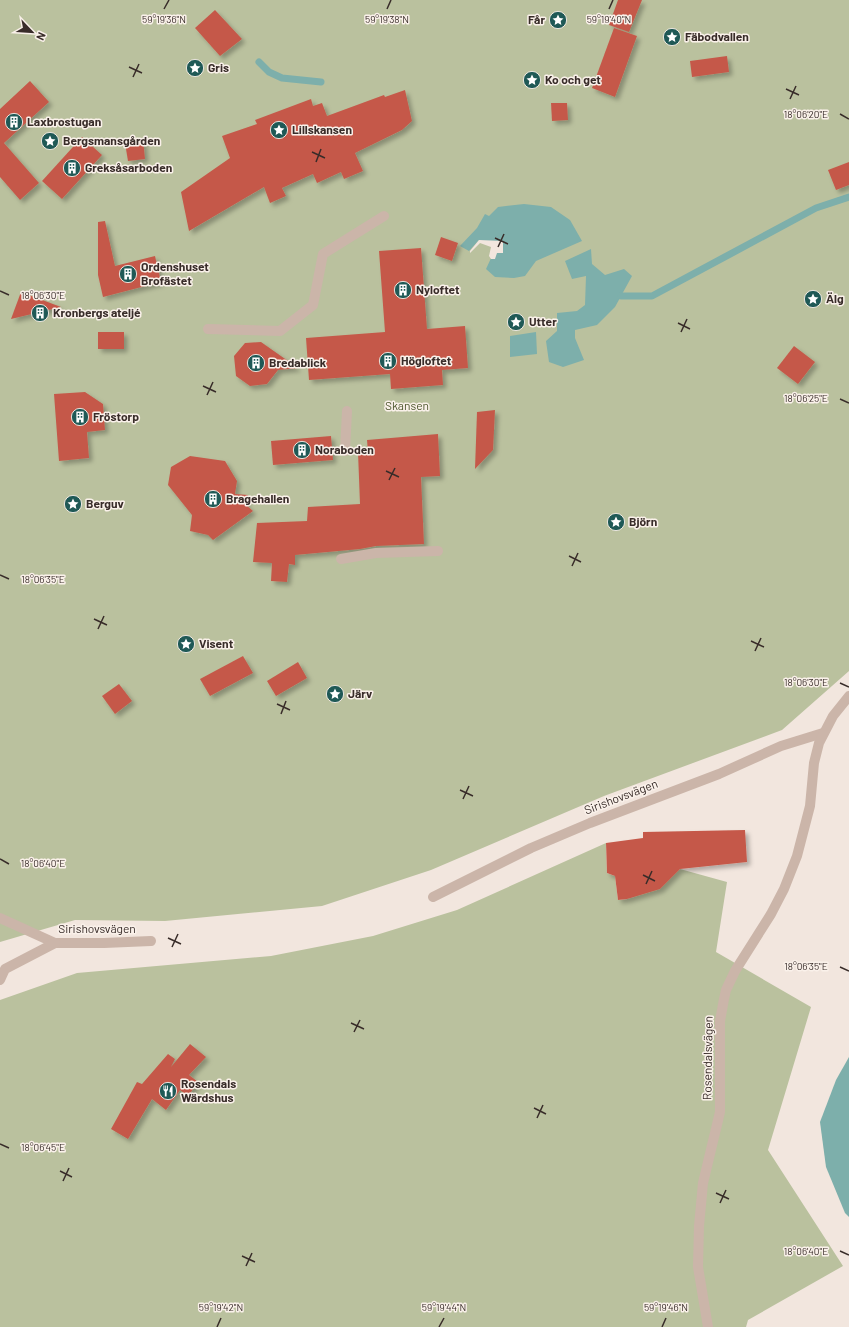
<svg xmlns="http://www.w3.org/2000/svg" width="849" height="1327" font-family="Barlow,sans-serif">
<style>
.green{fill:#bac19e}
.water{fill:#7dafab}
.pier{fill:#f2e6de}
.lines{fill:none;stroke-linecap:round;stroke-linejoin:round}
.stream{stroke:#7dafab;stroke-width:7}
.building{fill:#c55949;filter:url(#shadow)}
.pedestrian{stroke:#cbb5a9;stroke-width:10}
.minor{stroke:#cbb5a9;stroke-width:10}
.ticks{fill:none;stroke:#382c29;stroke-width:1.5}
.labels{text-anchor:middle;stroke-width:3;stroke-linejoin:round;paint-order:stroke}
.poi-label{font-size:12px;font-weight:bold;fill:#382c29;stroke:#faf1ea;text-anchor:start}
.park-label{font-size:12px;fill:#4c562d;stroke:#faf1ea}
.street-label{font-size:12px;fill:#382c29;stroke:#faf1ea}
.ticks-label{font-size:10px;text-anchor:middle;fill:#382c29;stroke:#faf1ea;stroke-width:3;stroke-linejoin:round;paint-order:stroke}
</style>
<defs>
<filter id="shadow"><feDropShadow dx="3.5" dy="3.5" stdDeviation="2" flood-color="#0004"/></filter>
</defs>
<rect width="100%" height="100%" fill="#f2e6de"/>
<g class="green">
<polygon points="0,0 849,0 849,671 782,730 604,796 431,870 322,906 165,921 75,920 0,942"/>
<polygon points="606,843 607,873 615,876 618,900 627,899 680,869 727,882 716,952 811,1007 768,1150 843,1266 748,1320 746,1327 0,1327 0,1000 77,973 271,956 373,936 457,910"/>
</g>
<g class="water">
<polygon points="524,204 551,207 570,220 582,241 536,261 525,276 514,278 495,277 486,269 492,256 493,246 479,240 469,251 460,246 477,228 485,214 489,216 498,207"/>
<polygon points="591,249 592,264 605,275 624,269 632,276 615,307 597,325 575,330 575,338 584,360 563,367 549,362 546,341 557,331 557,313 577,311 585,305 586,276 572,279 565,261"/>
<polygon points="536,332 537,354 510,357 510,336"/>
<polygon points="849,1057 849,1217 845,1213 826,1167 820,1122 836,1080"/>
</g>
<polygon class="pier" points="479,240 503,241 503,253 497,253 495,259 491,259 489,256 491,247 480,243 470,253 470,251"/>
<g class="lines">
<g class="stream">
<polyline points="259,62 269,72 282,78 321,82"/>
<polyline points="621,296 652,296 816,208 849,197"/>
</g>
</g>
<g class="building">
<polygon points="618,0 642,0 629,32 609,25"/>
<polygon points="215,10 242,39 220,56 195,28"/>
<polygon points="614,28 637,36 615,97 592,88"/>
<polygon points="727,56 729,72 692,77 690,61"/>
<polygon points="30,81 49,102 4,143 39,183 20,200 0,177 0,109"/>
<polygon points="405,90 412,121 402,130 355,153 363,171 344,179 341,172 317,183 313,174 282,188 286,196 270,203 264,187 189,231 181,192 230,158 222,136 257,124 255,120 311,99 313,106 322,103 327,116 384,95 385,97"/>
<polygon points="551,103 567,103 568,120 552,121"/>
<polygon points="82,137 102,155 62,199 42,181"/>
<polygon points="143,139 145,159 128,161 125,143"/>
<polygon points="849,162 849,185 836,190 828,170"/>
<polygon points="105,221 115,266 155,256 161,282 103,297 98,275 98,222"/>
<polygon points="441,237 458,243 452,261 435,255"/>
<polygon points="421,248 427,329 465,326 468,368 442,370 443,385 391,389 390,374 309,380 306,338 385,332 379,251"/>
<polygon points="21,292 61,307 11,319"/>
<rect x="98" y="332" width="26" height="17"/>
<polygon points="261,342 298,368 278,370 267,384 250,386 236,376 234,356 245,343"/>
<polygon points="794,346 815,362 798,384 777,368"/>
<polygon points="85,392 103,404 105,430 87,432 89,458 59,461 54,394"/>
<polygon points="495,410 493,450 475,469 477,412"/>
<polygon points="438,434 440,476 421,477 424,544 376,546 360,549 295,555 295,565 289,564 287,582 271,581 272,563 253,562 257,523 307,521 308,507 360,504 358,452 368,452 367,440"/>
<polygon points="331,436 333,460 273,465 271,441"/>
<polygon points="190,456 225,461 237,481 235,494 248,495 245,504 253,511 213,540 208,535 190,531 192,515 168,485 171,467"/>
<polygon points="243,656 253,673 210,696 200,679"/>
<polygon points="298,662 307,678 276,696 267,681"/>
<polygon points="119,684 132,701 115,714 102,696"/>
<polygon points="745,830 747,862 680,869 660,889 627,899 618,900 615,876 607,873 606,843 643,838 643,832"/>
<polygon points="190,1044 206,1057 189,1075 198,1082 188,1096 180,1090 166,1110 152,1099 128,1139 111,1129 137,1082 142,1084 168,1054 175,1059 171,1067"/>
</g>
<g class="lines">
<g class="pedestrian">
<polyline points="208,329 280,331 313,305 323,254 384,216"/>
<polyline points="345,451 347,411"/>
<polyline points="341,559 376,553 438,551"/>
</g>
<g class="minor">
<polyline points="433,897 531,848 590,823 719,774 781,746 823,733"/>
<polyline points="0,918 55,943 104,943 151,941"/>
<polyline points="0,980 5,969 55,943"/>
<polyline points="708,1327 698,1267 699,1226 703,1183 720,1112 720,1021 724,999 726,990 735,971 771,914 784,889 797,856 810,806 814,763 819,743 833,716 849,696"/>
</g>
</g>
<path class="ticks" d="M 164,9 L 169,0M 387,9 L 391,0M 609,9 L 613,0M 129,67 L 142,73M 133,77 L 139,64M 786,89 L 799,95M 790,99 L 796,86M 840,114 L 849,119M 312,152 L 325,158M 316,162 L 321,149M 495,238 L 508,244M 498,247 L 504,234M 0,291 L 9,295M 678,323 L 690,329M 681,332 L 687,319M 203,386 L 216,392M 207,395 L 213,382M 840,399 L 849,403M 386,471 L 399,477M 389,480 L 395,468M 569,556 L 581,562M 572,566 L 578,553M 0,575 L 9,579M 94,619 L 107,625M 98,629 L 104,616M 751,641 L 764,647M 755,651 L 761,638M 840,683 L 849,687M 277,704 L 290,710M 281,714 L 286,701M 460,790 L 473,796M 463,799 L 469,786M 0,859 L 9,864M 643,875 L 655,881M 646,884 L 652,871M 168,938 L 181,944M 172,947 L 178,934M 840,967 L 849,971M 351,1023 L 364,1029M 354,1032 L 360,1020M 534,1108 L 546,1114M 537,1118 L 543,1105M 0,1144 L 9,1148M 60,1171 L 72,1177M 63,1181 L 69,1168M 716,1193 L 729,1199M 720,1203 L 726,1190M 840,1251 L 849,1255M 242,1256 L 255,1262M 246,1266 L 252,1253M 217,1327 L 221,1318M 439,1327 L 444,1318M 662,1327 L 666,1318"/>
<defs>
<symbol id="sight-disc" viewBox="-11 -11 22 22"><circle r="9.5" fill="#1f5956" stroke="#faf1ea"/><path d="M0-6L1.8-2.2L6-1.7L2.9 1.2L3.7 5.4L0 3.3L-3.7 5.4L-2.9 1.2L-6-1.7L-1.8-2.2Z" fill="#fff"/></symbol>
<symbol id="building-disc" viewBox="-11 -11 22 22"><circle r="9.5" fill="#1f5956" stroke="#faf1ea"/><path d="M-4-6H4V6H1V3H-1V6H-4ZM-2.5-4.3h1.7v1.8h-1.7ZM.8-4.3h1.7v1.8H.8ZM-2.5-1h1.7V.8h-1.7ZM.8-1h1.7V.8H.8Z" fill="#fff"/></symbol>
<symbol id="restaurant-disc" viewBox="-11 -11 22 22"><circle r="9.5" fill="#1f5956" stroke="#faf1ea"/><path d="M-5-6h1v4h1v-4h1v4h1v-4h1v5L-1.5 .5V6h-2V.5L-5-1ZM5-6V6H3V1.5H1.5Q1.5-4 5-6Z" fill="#fff"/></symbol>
</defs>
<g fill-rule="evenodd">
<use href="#sight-disc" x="548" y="10" width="20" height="20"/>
<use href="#sight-disc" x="662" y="27" width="20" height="20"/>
<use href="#sight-disc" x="185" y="58" width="20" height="20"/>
<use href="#sight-disc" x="522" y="70" width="20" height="20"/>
<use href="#building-disc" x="4" y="112" width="20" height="20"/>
<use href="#sight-disc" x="269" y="120" width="20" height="20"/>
<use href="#sight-disc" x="40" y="131" width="20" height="20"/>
<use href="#building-disc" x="62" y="158" width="20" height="20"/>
<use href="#building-disc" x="118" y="264" width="20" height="20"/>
<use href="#building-disc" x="393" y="280" width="20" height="20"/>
<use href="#sight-disc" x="803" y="289" width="20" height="20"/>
<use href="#building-disc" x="30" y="303" width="20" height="20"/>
<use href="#sight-disc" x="506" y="312" width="20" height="20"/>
<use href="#building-disc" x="378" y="351" width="20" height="20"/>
<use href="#building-disc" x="246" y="353" width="20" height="20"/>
<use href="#building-disc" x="70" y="407" width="20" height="20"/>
<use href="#building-disc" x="292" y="440" width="20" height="20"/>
<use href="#building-disc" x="203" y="489" width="20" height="20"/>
<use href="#sight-disc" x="63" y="494" width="20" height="20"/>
<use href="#sight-disc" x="606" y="512" width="20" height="20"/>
<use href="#sight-disc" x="176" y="634" width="20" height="20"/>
<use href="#sight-disc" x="325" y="684" width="20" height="20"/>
<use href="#restaurant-disc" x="158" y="1081" width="20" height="20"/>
</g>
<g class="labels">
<g class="poi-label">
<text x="545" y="24" text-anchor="end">Får</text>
<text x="685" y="41">Fäbodvallen</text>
<text x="208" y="72">Gris</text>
<text x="545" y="84">Ko och get</text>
<text x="27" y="126">Laxbrostugan</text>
<text x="292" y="134">Lillskansen</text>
<text x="63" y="145">Bergsmansgården</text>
<text x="85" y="172">Greksåsarboden</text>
<text x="141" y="271">Ordenshuset<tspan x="141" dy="14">Brofästet</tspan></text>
<text x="416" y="294">Nyloftet</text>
<text x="826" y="303">Älg</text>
<text x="53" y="317">Kronbergs ateljé</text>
<text x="529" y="326">Utter</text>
<text x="401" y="365">Högloftet</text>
<text x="269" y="367">Bredablick</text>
<text x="93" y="421">Fröstorp</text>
<text x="315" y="454">Noraboden</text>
<text x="226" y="503">Bragehallen</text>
<text x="86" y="508">Berguv</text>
<text x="629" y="526">Björn</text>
<text x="199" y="648">Visent</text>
<text x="348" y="698">Järv</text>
<text x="181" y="1088">Rosendals<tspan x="181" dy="14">Wärdshus</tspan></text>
</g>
<g class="park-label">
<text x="407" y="410">Skansen</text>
</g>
<g class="street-label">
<text transform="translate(621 797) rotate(-21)" y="4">Sirishovsvägen</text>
<text x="97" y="933">Sirishovsvägen</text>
<text transform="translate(708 1058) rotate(-89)" y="4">Rosendalsvägen</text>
</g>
</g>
<g class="ticks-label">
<text x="164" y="23">59°19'36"N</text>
<text x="387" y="23">59°19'38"N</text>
<text x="609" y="23">59°19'40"N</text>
<text x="806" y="118">18°06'20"E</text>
<text x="43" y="299">18°06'30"E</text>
<text x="806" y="402">18°06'25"E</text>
<text x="43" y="583">18°06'35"E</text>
<text x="806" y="686">18°06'30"E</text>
<text x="43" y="867">18°06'40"E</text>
<text x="806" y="970">18°06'35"E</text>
<text x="43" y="1151">18°06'45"E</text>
<text x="806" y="1255">18°06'40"E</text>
<text x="221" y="1311">59°19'42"N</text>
<text x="444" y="1311">59°19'44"N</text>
<text x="666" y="1311">59°19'46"N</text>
</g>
<g transform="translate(32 32) rotate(115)" stroke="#faf1ea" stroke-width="3" paint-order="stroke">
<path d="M0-3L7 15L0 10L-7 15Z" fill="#382c29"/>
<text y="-6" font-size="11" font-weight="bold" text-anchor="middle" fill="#382c29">N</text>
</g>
</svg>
